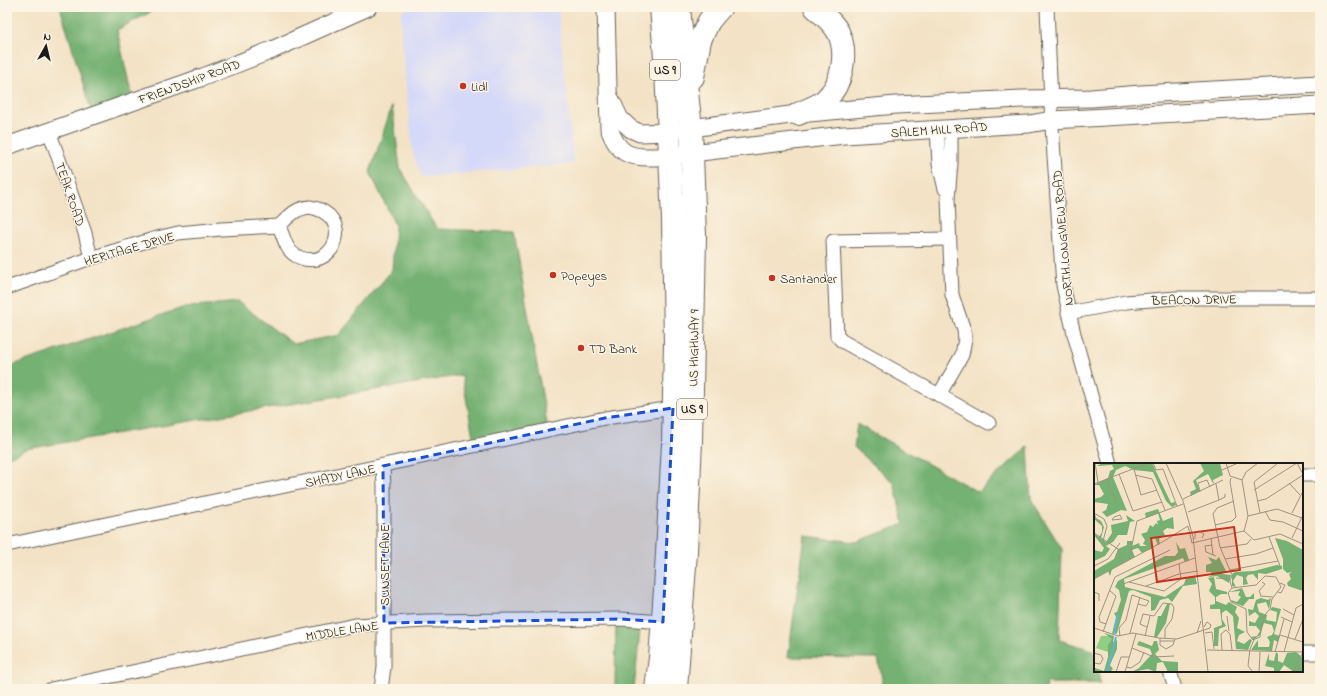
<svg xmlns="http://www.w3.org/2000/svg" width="1327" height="696" font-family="'Indie Flower',sans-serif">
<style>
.built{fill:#d4d8f9}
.forest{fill:#74b172;stroke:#486647}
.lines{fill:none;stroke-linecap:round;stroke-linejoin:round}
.minor-casing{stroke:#676157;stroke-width:15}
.tertiary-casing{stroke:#676157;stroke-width:19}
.trunk-casing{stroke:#676157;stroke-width:24}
.minor{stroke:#fff;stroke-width:13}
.tertiary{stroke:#fff;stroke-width:17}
.trunk{stroke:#fff;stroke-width:22}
.marked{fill:#1d4ed8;fill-opacity:0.2;stroke:#1d4ed8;stroke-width:3;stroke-dasharray:8 5;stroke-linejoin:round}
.poi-dot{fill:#c8321e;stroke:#fcf5e5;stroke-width:1.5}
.labels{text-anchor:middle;stroke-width:3;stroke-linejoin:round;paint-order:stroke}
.shield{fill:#fcf5e5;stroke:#5f5d58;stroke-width:1}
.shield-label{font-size:12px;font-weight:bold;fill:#1c1c1c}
.street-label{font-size:13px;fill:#1c1c1c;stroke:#fcf5e5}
.poi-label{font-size:13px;fill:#1c1c1c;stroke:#fcf5e5;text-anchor:start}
.inset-river{fill:none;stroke:#58b9d6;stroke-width:2}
.inset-road{fill:none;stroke:#9d9381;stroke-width:1}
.view{fill:#c8321e;fill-opacity:0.15;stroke:#c8321e;stroke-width:2}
.inset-edge{fill:none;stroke:#1c1c1c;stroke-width:2}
</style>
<rect width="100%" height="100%" fill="#fcf5e5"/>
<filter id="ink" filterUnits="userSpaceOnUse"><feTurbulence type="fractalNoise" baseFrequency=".025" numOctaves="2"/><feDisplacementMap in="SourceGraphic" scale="8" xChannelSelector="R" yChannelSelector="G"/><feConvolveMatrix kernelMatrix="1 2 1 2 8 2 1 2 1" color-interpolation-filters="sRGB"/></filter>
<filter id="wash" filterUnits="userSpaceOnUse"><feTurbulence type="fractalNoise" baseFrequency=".012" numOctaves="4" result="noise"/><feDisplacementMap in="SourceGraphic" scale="16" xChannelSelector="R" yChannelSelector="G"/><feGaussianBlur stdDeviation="0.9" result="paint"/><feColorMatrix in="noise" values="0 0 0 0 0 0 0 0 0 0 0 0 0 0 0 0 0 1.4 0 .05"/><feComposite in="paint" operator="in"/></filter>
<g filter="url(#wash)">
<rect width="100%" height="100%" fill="#f3e2c5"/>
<polygon class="built" points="411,7 558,7 574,164 421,177 413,154 401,37 401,12"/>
<g class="forest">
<polygon points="60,7 160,7 117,30 134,106 93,117"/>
<polygon points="392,106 400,168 437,229 514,232 548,429 475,448 462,375 26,449 7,458 7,367 185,307 238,302 293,344 339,335 392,270 395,225 370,172"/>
<polygon points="857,424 978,492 1028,446 1031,499 1062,549 1059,640 1093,650 1095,659 1095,671 1098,671 1100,683 1047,683 1045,689 884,689 878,658 788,657 805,536 856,542 904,524 894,483 854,447"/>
<polygon points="616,621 641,621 634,689 615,689"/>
</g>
</g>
<g filter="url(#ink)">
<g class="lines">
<defs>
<g id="minor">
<polyline points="1047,7 1052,127 1063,285 1074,334 1110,464"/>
<polyline points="937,129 939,164 945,189"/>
<polyline points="49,131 85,233 91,258"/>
<path d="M 310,207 C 355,215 336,270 301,258 C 295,256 290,252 287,246 C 284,240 282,233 279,226 C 291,215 294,209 310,207 Z"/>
<polyline points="949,239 833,241 837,336 842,341 989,423"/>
<polyline points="7,288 91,258 157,238 178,233 221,229 279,226"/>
<polyline points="1068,313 1126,302 1176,298 1320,298"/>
<polyline points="939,395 962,355 965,339 964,330 952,295 948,199 951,163 951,128"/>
<polyline points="1302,475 1320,475"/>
<polyline points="7,545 605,418 673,408"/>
<polyline points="1302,653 1320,653"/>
<polyline points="1170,671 1175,689"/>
<polyline points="51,689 355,625 426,621 621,619 663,622"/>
<polyline points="381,689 384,667 384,487 383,466"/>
</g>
<g id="tertiary">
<path d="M 606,7 L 609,128 C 618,154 629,158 655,157 C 667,157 680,155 692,153 L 844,135 L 1029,124 L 1052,120 L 1320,105"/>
<polyline points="610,98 620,119 631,129 640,133 668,132 691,128 798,114 896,105 1022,99 1091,98 1141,94 1320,84"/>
<polyline points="7,146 203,77 272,50 368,7"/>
</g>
<g id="trunk">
<polyline points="693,77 700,40 709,21 721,7"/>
<path d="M 798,114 C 806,110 818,106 825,100 C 842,85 848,55 839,34 C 835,24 823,15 815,7"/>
<polyline points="656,689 660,658 665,589 673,444 675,344 673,219 666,71 661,7"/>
<polyline points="676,689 686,552 691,441 695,236 691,128 685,74 679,7"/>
</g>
</defs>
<use href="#minor" class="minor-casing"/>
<use href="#tertiary" class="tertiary-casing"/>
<use href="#trunk" class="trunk-casing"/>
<use href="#minor" class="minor"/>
<use href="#tertiary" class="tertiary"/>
<use href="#trunk" class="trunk"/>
</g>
</g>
<path class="marked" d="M 673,408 L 663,622 L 621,619 L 384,623 L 383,466 L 605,418 Z"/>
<g class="poi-dot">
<circle cx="463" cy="86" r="4"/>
<circle cx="553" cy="275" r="4"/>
<circle cx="772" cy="278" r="4"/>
<circle cx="581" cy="348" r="4"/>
</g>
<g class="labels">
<g class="shield">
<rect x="650" y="60" width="30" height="20" rx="3"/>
<rect x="677" y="399" width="30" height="20" rx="3"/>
</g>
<g class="shield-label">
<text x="665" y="74">US 9</text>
<text x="692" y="413">US 9</text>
</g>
<g class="street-label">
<text transform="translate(189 81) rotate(-20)" y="5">FRIENDSHIP ROAD</text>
<text transform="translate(939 129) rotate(-4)" y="5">SALEM HILL ROAD</text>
<text transform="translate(71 194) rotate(71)" y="5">TEAK ROAD</text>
<text transform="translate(1062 238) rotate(-95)" y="5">NORTH LONGVIEW ROAD</text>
<text transform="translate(129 248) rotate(-16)" y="5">HERITAGE DRIVE</text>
<text transform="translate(1194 299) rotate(-1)" y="5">BEACON DRIVE</text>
<text transform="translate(693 348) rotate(-89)" y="5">US HIGHWAY 9</text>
<text transform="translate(340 475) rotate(-12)" y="5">SHADY LANE</text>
<text transform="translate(384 565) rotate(-90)" y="5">SUNSET LANE</text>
<text transform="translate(342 630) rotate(-9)" y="5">MIDDLE LANE</text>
</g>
<g class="poi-label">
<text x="471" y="91">Lidl</text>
<text x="561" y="280">Popeyes</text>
<text x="780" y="283">Santander</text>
<text x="589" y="353">TD Bank</text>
</g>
</g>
<g transform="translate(1094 463)">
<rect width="209" height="209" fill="#f3e2c5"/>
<path d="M 7,173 L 16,173 L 18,176 L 14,189 L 2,185 Z" fill="#90ce84"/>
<path d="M 58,0 L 77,40 L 81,39 L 82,42 L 78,44 L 72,38 L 59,9 L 40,7 L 31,3 L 22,7 L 19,14 L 33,48 L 27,47 L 13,54 L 8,49 L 12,47 L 14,41 L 0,39 L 0,36 L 7,34 L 10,31 L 5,22 L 0,22 L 14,15 L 16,8 L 20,6 L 18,2 L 3,3 L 8,0 ZM 106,0 L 126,0 L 129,12 L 119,17 L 120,22 L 114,11 L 102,17 L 106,28 L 97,33 L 96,29 L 102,26 L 99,18 L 110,8 ZM 64,46 L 69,58 L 79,54 L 80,66 L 73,65 L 69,68 L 71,72 L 65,76 L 66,81 L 64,82 L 61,75 L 56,77 L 59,85 L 48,90 L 44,85 L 38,87 L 41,94 L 18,106 L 16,113 L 14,108 L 0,116 L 0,108 L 20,96 L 24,86 L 33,82 L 33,78 L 39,78 L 38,83 L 45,80 L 46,83 L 53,83 L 49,81 L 51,77 L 47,71 L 53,69 L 56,62 L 59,64 L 62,60 L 64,62 L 63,58 L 66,57 L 64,50 L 52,55 L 51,50 ZM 0,47 L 2,55 L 7,58 L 10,64 L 7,75 L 12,79 L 18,70 L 17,62 L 34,58 L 32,52 L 41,58 L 36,59 L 33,72 L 24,72 L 19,79 L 12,83 L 16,86 L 11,93 L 0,98 L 0,87 L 8,89 L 10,85 L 0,72 L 0,70 L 5,74 L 8,69 L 8,63 L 0,56 ZM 181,75 L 193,78 L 209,87 L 209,128 L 194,123 L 193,120 L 197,116 L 195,111 L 198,109 L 193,110 L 189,106 L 189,96 ZM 82,79 L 86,86 L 91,85 L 95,97 L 91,99 L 89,95 L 30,116 L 31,124 L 71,134 L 90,121 L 92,115 L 101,113 L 103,121 L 89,123 L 78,139 L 74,135 L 66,137 L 61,147 L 57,148 L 57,134 L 39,127 L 35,128 L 23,170 L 18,171 L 22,154 L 20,150 L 23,149 L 27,137 L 25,127 L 21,124 L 24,118 L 71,93 L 81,93 L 84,89 ZM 114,94 L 122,97 L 125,94 L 132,108 L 128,111 L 137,112 L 135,120 L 123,113 L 114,114 L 118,112 L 117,109 L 112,109 L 112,102 L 118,100 ZM 183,102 L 188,103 L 188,106 L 172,111 L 164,110 L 164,117 L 159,111 L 154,112 L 152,115 L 154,121 L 149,122 L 149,114 L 143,112 L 139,118 L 142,124 L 138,123 L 138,111 L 141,109 L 160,108 ZM 120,114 L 122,126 L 133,129 L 133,131 L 127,131 L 122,134 L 122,138 L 132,142 L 135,139 L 143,144 L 141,149 L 145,155 L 143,165 L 151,169 L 145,172 L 143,178 L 150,181 L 156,176 L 158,177 L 154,187 L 142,186 L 139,153 L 132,147 L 128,150 L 128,156 L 132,163 L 125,166 L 124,183 L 120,183 L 120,165 L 128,162 L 126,146 L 116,146 L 116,142 L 121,141 L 121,134 L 115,128 L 118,121 L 114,115 ZM 148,125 L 152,134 L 156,134 L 160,130 L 160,136 L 155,136 L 149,143 L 138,139 L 137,137 L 143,139 L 147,134 L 144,132 L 146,128 L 135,129 ZM 167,135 L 174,137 L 177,135 L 175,146 L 172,139 L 163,141 L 165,149 L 173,152 L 172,157 L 182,159 L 183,149 L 176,147 L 178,144 L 187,146 L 180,171 L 186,173 L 184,179 L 180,177 L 178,188 L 157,187 L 164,177 L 164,184 L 175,184 L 176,179 L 173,174 L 178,172 L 180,168 L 178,162 L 170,160 L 166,172 L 159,177 L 157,174 L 163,173 L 166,168 L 162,163 L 155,163 L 155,158 L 161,160 L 165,153 L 161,149 L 155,153 L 154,146 L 159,147 L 162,137 ZM 73,141 L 76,141 L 72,160 L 63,174 L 60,174 L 64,153 L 67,153 ZM 10,170 L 20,173 L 19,179 L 23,177 L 23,186 L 16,202 L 19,206 L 16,209 L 0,209 L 1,205 L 10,208 L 14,194 L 14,182 L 18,176 ZM 45,178 L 58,183 L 60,178 L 63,178 L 65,187 L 61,191 L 68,198 L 84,199 L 84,209 L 74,209 L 69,199 L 63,200 L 62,209 L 54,206 L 38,209 L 45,205 L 58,191 L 56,186 L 43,182 ZM 182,189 L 184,191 L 184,198 L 189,200 L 193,190 L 202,189 L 209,195 L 209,209 L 200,209 L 190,202 L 185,209 L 180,209 L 180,205 L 171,203 L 175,190 L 175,197 L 180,198 Z" fill="#74b172"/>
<path class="inset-river" d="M 22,171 L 20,168 L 24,152M 13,209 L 22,174"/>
<path class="inset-road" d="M 1,0 L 4,19M 59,0 L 62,7 L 69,6 L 83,43M 72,0 L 89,38 L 99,74 L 114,209M 132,0 L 136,13 L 148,17M 203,0 L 209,11M 40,6 L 47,32 L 63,27M 128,7 L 144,0M 25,11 L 39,48 L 68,39M 41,12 L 58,16 L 71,47M 13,16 L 22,39M 195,20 L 206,32M 0,21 L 54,0M 122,21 L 125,37 L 131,34 L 131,31M 160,27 L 203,0M 106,29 L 104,20 L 113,17 L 116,24M 89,36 L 129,17M 163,38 L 172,36 L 209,12M 171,48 L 176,57 L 189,59 L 209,68M 94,49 L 125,37M 0,50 L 10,56 L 13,63 L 9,78M 166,50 L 160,19 L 184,0M 198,50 L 209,28M 26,52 L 28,56 L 18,57 L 20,54 ZM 154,53 L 183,46 L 208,55M 121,62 L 138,58 L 142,54 L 136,19 L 137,15M 150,68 L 154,53 L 148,17 L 152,9 L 164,0M 150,68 L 160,77 L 186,71 L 209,81M 0,70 L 24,86 L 29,100M 175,74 L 186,103M 117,75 L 119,92M 198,75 L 209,52M 101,76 L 101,70 L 105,68 L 110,71 L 108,75M 118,82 L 111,83 L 112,89 L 122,93M 126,85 L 153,81 L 157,76M 131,96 L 162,91 L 179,85M 35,97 L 43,58 L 89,41M 0,103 L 14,96 L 26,80M 136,107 L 184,98M 171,113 L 182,114 L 187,124 L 178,136 L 176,146 L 169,154 L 166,174 L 159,177 L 153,169 L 152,146 L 137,139 L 134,130 L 138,125 L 162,122 ZM 122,115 L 136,116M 0,116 L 70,78 L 94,63 L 98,80 L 150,68M 35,119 L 70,128 L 87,116 L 85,101M 29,121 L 101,95M 52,123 L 85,111 L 104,108M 138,125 L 136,118 L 138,112 L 126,84 L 119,51 L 123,45 L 140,38M 0,129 L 5,131 L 5,138M 184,129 L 187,130 L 191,122 L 186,120M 167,132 L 165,128 L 171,121 L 168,119M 166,133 L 179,134M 189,146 L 200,152M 133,153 L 135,168M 187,154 L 198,159M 12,161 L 6,159 L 5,154 L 21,114 L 76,87M 53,164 L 46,161 L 49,151 L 60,153 L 69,140 L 78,141 L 80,145 L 78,156 L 71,166 L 71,175M 110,164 L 113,159 L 117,162 L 116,165 L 110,167M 0,165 L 24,173 L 39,170 L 65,175 L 83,176 L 110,167M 9,169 L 22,133 L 15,127M 36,170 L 46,134M 103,170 L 107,158M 111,170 L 118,169 L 120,186M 186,172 L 209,179M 26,173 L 25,165 L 32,157 L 38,132 L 55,138 L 52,143 L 44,141M 51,173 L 56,153M 66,175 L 66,182 L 72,186 L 79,182 L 81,176M 201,176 L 209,156M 66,178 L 80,178M 38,185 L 60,194 L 80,193M 113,187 L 209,189M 128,187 L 127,171 L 132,167 L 136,171 L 138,187M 181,189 L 190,156M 190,189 L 202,145 L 209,141M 0,190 L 7,192 L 9,196 L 6,201 L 0,200M 32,204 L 37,205 L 46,199 L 50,189M 22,209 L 27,194 L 35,194M 31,209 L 42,171M 159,209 L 154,203 L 156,186 L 160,177M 165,209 L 166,189M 199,209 L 209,189"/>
<path class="view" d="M 140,64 L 146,107 L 63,119 L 57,75 Z"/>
<rect width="209" height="209" class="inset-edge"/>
</g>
<rect width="1327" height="696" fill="none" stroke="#fcf5e5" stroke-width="24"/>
<g transform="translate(46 46) rotate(8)" stroke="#fcf5e5" stroke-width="3" paint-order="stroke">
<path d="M0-3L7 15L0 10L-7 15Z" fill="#1c1c1c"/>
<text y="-6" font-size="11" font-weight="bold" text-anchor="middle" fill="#1c1c1c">N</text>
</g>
</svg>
